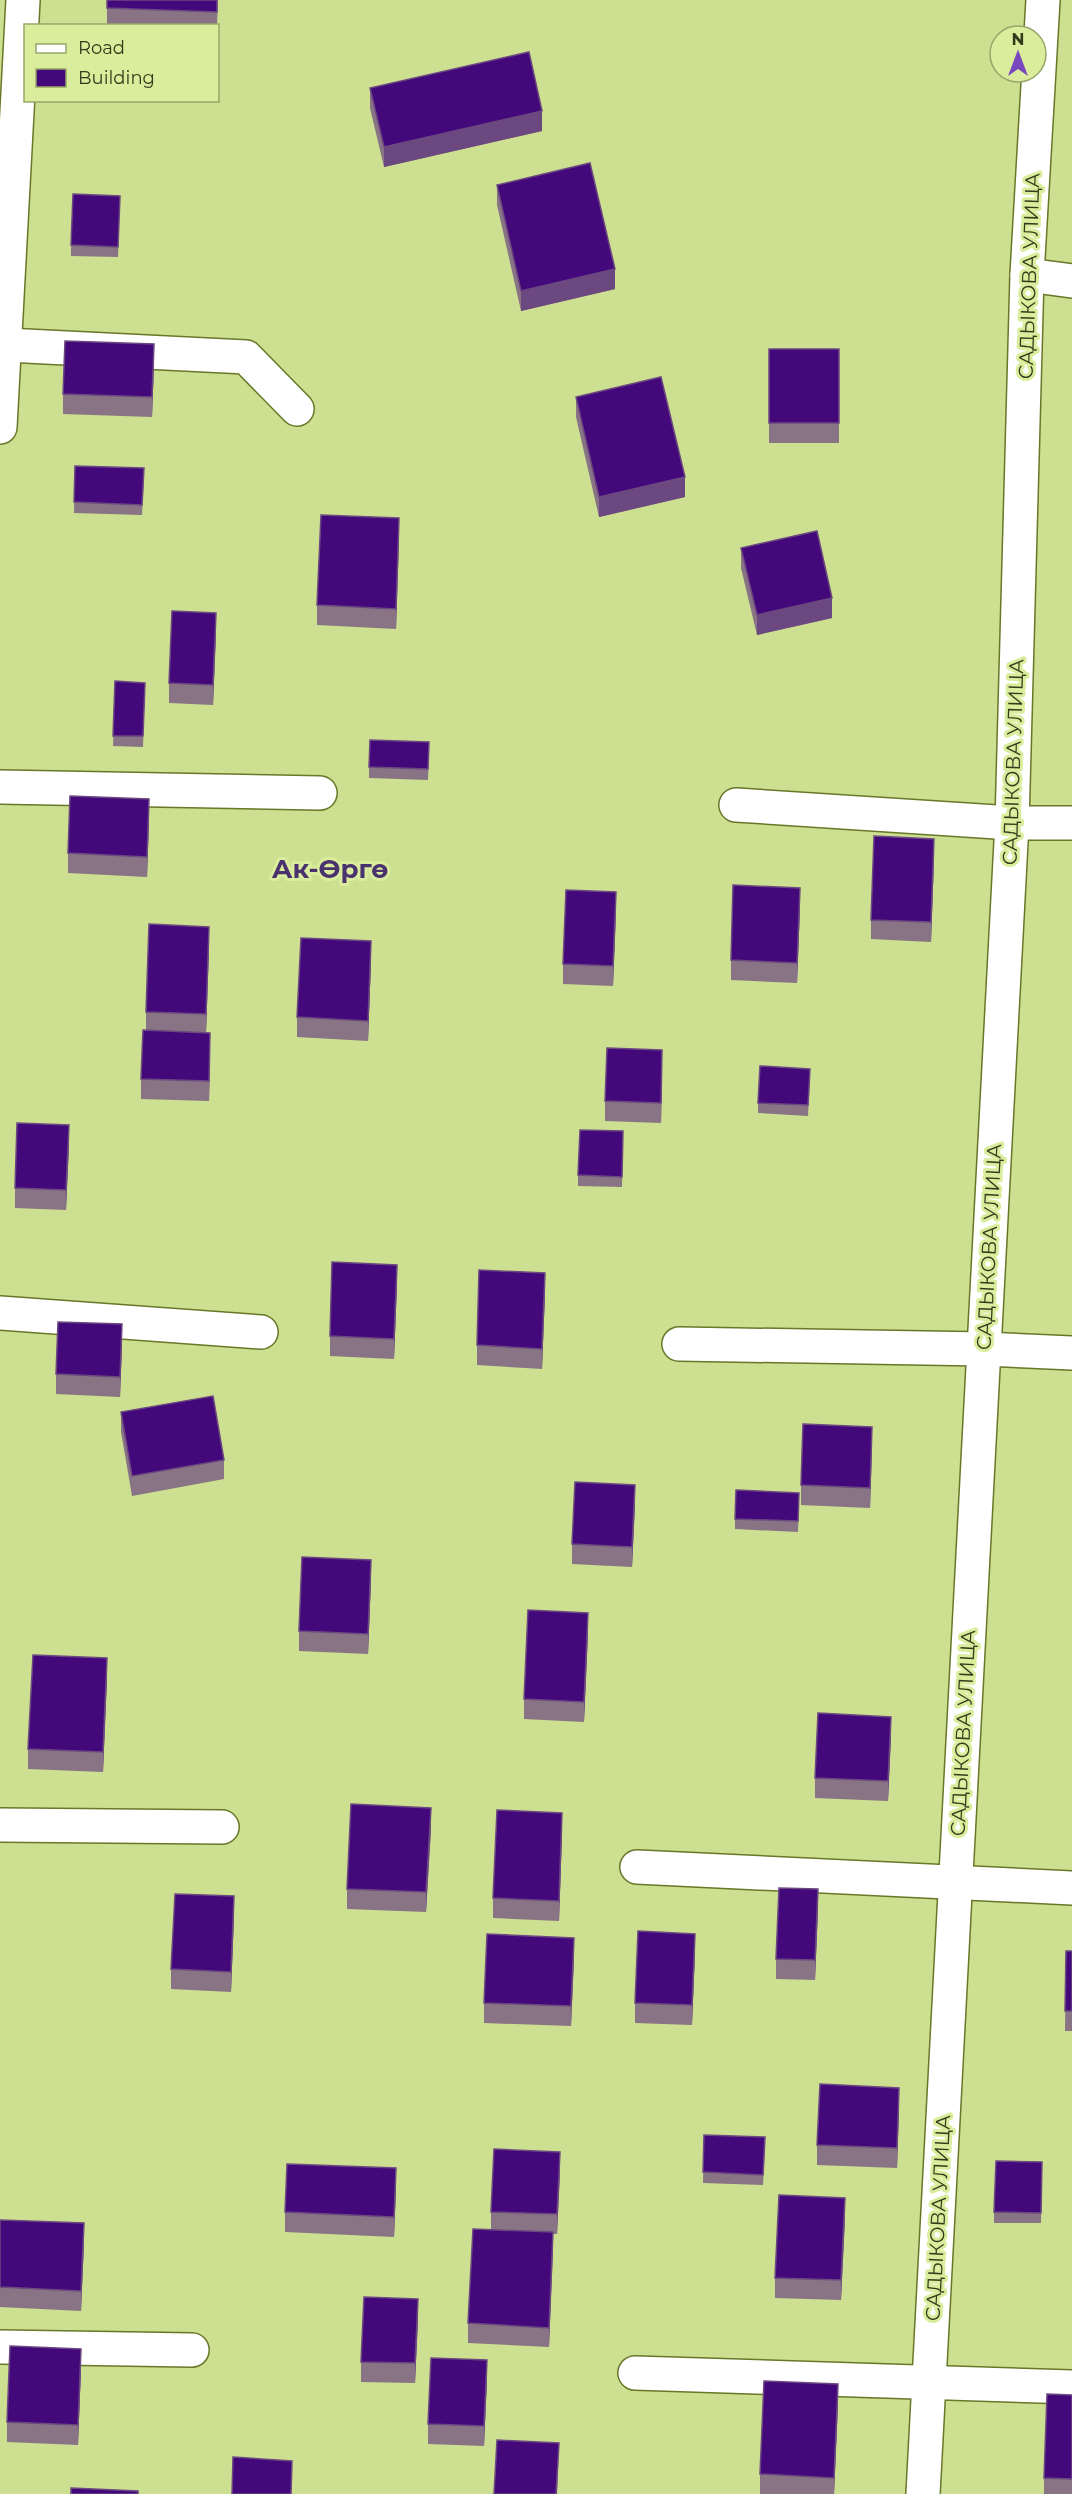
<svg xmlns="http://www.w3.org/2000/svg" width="1072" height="2494" font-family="Montserrat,sans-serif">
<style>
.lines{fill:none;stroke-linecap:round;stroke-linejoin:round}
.minor-casing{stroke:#687728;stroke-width:36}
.minor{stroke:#fff;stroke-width:33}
.wall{fill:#887485}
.shaded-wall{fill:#6c4881}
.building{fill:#43087a;stroke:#6c4881;stroke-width:1.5}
.labels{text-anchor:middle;stroke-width:6;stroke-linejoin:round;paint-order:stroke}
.street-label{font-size:20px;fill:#343b1b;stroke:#daed9d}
.district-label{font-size:26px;font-weight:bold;fill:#49326e;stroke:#daed9d}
</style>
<rect width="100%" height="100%" fill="#cddf90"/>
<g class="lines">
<defs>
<g id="minor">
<polyline points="1027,275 1072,281"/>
<polyline points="6,345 246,357 297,409"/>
<polyline points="0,427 23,0"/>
<polyline points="0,787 320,793"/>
<polyline points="736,805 1012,823 1072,823"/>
<polyline points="0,1313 261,1332"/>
<polyline points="679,1344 984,1349 1072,1353"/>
<polyline points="0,1825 222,1827"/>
<polyline points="637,1867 1072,1888"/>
<polyline points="0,2347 192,2350"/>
<polyline points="635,2373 1072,2387"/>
<polyline points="923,2494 1012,823 1027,275 1043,0"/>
</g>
</defs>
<use href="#minor" class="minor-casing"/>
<use href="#minor" class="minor"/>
</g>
<g class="wall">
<polygon points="107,0 218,0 217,26 107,26"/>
<polygon points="370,88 542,131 384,167 370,108"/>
<polygon points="497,185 615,289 521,311 497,205"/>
<polygon points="120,196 118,257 71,256 71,245"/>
<rect x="769" y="349" width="70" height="94"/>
<polygon points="154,364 152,417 63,414 63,394"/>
<polygon points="576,397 685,497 599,517 576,417"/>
<polygon points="75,466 144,479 142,515 74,513"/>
<polygon points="399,538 396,629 317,625 317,605"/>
<polygon points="741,548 832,618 757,635 741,568"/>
<polygon points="216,633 213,705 169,703 169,683"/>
<polygon points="115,681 145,683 143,747 113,746"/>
<polygon points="429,753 428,780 369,778 369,767"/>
<polygon points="149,819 147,877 68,873 68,853"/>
<polygon points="934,859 931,942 871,939 871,920"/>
<polygon points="800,908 797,983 731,980 731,960"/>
<polygon points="616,912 613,986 563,984 563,964"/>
<polygon points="209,947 206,1033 210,1053 209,1101 141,1099 141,1079 146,1031 146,1012"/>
<polygon points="371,961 368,1041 297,1037 297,1017"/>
<polygon points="662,1070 661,1123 605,1121 605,1101"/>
<polygon points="810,1079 808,1116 758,1113 758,1103"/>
<polygon points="623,1131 622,1187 578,1186 578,1175"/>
<polygon points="69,1145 66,1210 15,1208 15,1188"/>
<polygon points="397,1285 394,1359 330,1356 330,1336"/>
<polygon points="545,1293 542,1369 477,1365 477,1345"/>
<polygon points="122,1344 120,1397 56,1394 56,1374"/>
<polygon points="121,1412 224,1460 224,1479 132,1496 121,1432"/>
<polygon points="872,1447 870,1508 801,1505 801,1485"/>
<polygon points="799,1503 798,1532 735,1529 735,1519"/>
<polygon points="635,1505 632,1567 572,1564 572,1544"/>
<polygon points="371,1580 368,1654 299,1651 299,1631"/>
<polygon points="588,1633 584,1722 524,1719 524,1699"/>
<polygon points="107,1678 103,1772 28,1769 28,1749"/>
<polygon points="891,1736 888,1801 815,1798 815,1778"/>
<polygon points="431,1828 426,1912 347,1909 347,1889"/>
<polygon points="562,1833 559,1921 493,1918 493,1898"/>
<polygon points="818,1909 815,1980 776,1979 776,1959"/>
<polygon points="234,1916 231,1992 171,1989 171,1969"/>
<polygon points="1066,1951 1072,1951 1072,2031 1065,2031"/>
<polygon points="695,1953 692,2025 635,2023 635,2003"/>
<polygon points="574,1958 571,2026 484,2023 484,2003"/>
<polygon points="899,2108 897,2168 817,2165 817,2145"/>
<polygon points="704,2135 765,2148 763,2185 703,2183"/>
<polygon points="1042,2162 1041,2223 994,2223 994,2212"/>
<polygon points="560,2172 557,2234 553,2234 549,2347 468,2343 468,2323 491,2230 491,2212"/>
<polygon points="396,2188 394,2237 285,2232 285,2212"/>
<polygon points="845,2218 841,2300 775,2298 775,2278"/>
<polygon points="0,2220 84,2243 81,2311 0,2307"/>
<polygon points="418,2319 415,2383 361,2382 361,2362"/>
<polygon points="81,2369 78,2445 7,2442 7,2422"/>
<polygon points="487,2380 484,2446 428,2444 428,2424"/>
<polygon points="1072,2395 1072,2494 1044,2494 1044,2478"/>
<polygon points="838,2404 834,2494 760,2494 760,2474"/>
</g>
<g class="shaded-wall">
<polygon points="542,111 542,131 384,167 384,147"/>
<polygon points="615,269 615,289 521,311 521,291"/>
<polygon points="154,344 154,364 152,417 152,397"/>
<polygon points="685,477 685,497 599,517 599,497"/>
<polygon points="399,518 399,538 396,629 396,609"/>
<polygon points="832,598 832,618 757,635 757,615"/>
<polygon points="216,613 216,633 213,705 213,685"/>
<polygon points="149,799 149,819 147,877 147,857"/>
<polygon points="934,839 934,859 931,942 931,922"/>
<polygon points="800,888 800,908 797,983 797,963"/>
<polygon points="616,892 616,912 613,986 613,966"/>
<polygon points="209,927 209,947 206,1034 206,1014"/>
<polygon points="371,941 371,961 368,1041 368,1021"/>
<polygon points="210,1033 210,1053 209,1101 209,1081"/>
<polygon points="662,1050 662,1070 661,1123 661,1103"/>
<polygon points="69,1125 69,1145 66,1210 66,1190"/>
<polygon points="397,1265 397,1285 394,1359 394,1339"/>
<polygon points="545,1273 545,1293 542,1369 542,1349"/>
<polygon points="122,1324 122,1344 120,1397 120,1377"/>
<polygon points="872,1427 872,1447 870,1508 870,1488"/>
<polygon points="635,1485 635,1505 632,1567 632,1547"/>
<polygon points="371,1560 371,1580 368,1654 368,1634"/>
<polygon points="588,1613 588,1633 584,1722 584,1702"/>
<polygon points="107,1658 107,1678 103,1772 103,1752"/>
<polygon points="891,1717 891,1736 888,1801 888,1781"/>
<polygon points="431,1808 431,1828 426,1912 426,1892"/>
<polygon points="562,1813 562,1833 559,1921 559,1901"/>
<polygon points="818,1889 818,1909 815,1980 815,1960"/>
<polygon points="234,1896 234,1916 231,1992 231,1972"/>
<polygon points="695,1934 695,1953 692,2025 692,2005"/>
<polygon points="574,1938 574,1958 571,2026 571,2006"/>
<polygon points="899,2088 899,2108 897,2168 897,2148"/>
<polygon points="560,2152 560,2172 557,2234 557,2214"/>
<polygon points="396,2168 396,2188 394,2237 394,2217"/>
<polygon points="845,2198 845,2218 841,2300 841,2280"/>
<polygon points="84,2223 84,2243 81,2311 81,2291"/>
<polygon points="553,2232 553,2252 549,2347 549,2328"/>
<polygon points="418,2299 418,2319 415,2383 415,2363"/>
<polygon points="81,2349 81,2369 78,2445 78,2425"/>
<polygon points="487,2360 487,2380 484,2446 484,2426"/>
<polygon points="838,2384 838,2404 834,2494 834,2478"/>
<polygon points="559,2443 557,2494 556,2494"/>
</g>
<g class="building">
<polygon points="107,0 217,0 217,12 107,8"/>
<polygon points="529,52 542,111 384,147 370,88"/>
<polygon points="590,163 615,269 521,291 497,185"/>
<polygon points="73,194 120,196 118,247 71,245"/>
<polygon points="65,341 154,344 152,397 63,394"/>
<rect x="769" y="349" width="70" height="74"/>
<polygon points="661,377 685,477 599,497 576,397"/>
<polygon points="75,466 144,468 142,505 74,502"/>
<polygon points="321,515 399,518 396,609 317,605"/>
<polygon points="817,531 832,598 757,615 741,548"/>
<polygon points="172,611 216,613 213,685 169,683"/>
<polygon points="115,681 145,683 143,736 113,736"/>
<polygon points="370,740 429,742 428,769 369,767"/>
<polygon points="70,796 149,799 147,857 68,853"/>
<polygon points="874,836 934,839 931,922 871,920"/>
<polygon points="733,885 800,888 797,963 731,960"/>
<polygon points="566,890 616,892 613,966 563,964"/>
<polygon points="149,924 209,927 206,1014 146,1012"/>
<polygon points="301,938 371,941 368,1021 297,1017"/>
<polygon points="143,1030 210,1033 209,1081 141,1079"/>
<polygon points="607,1048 662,1050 661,1103 605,1101"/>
<polygon points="760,1066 810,1069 808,1105 758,1103"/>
<polygon points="17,1123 69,1125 66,1190 15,1188"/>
<polygon points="580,1130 623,1131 622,1177 578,1175"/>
<polygon points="332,1262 397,1265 394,1339 330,1336"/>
<polygon points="479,1270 545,1273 542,1349 477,1345"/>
<polygon points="58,1322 122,1324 120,1377 56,1374"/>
<polygon points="213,1396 224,1460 132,1476 121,1412"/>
<polygon points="803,1424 872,1427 870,1488 801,1485"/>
<polygon points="575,1482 635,1485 632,1547 572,1544"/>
<polygon points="736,1490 799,1493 798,1521 735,1519"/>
<polygon points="302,1557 371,1560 368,1634 299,1631"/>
<polygon points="528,1610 588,1613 584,1702 524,1699"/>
<polygon points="33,1655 107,1658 103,1752 28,1749"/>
<polygon points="818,1713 891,1717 888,1781 815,1778"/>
<polygon points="351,1804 431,1808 426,1892 347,1889"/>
<polygon points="497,1810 562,1813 559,1901 493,1898"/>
<polygon points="779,1888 818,1889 815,1960 776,1959"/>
<polygon points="175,1894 234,1896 231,1972 171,1969"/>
<polygon points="638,1931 695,1934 692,2005 635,2003"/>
<polygon points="487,1934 574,1938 571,2006 484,2003"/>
<polygon points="1066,1951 1072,1951 1072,2011 1065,2011"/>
<polygon points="820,2084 899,2088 897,2148 817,2145"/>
<polygon points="704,2135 765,2137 763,2175 703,2172"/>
<polygon points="494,2149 560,2152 557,2214 491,2212"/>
<polygon points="996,2161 1042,2162 1041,2213 994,2212"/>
<polygon points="287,2164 396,2168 394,2217 285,2212"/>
<polygon points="779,2195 845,2198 841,2280 775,2278"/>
<polygon points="0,2220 84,2223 81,2291 0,2287"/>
<polygon points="473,2229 553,2232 549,2328 468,2323"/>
<polygon points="364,2297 418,2299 415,2363 361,2362"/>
<polygon points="10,2346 81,2349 78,2425 7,2422"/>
<polygon points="431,2358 487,2360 484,2426 428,2424"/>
<polygon points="764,2381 838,2384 834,2478 760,2474"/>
<polygon points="1047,2394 1072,2395 1072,2479 1044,2478"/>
<polygon points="497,2440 559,2443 556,2494 494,2494"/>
<polygon points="233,2457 292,2461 291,2494 232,2494"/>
<polygon points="71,2488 138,2491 138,2494 71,2494"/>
</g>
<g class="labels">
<g class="street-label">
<text transform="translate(1029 276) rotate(-88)" y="7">САДЫКОВА УЛИЦА</text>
<text transform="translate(1013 762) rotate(-88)" y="7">САДЫКОВА УЛИЦА</text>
<text transform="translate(989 1247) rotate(-87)" y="7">САДЫКОВА УЛИЦА</text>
<text transform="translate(963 1733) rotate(-87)" y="7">САДЫКОВА УЛИЦА</text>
<text transform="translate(938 2218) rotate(-87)" y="7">САДЫКОВА УЛИЦА</text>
</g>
<g class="district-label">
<text x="330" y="878">Ак-Өргө</text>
</g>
</g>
<rect x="24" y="24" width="195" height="78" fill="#daed9d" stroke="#98a669" stroke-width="1.5"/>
<rect x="36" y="44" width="30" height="9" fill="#ffffff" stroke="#98a669" stroke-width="1.5"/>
<text x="78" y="54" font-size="18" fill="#343b1b">Road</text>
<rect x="36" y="69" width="30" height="18" fill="#43087a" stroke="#98a669" stroke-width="1.5"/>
<text x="78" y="84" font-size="18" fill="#343b1b">Building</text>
<g transform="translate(1018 54)"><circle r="28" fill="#daed9d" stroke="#98a669" stroke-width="1.5"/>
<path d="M0-4.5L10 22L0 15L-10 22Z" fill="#7948bf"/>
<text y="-9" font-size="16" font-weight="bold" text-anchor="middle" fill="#343b1b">N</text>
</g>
</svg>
